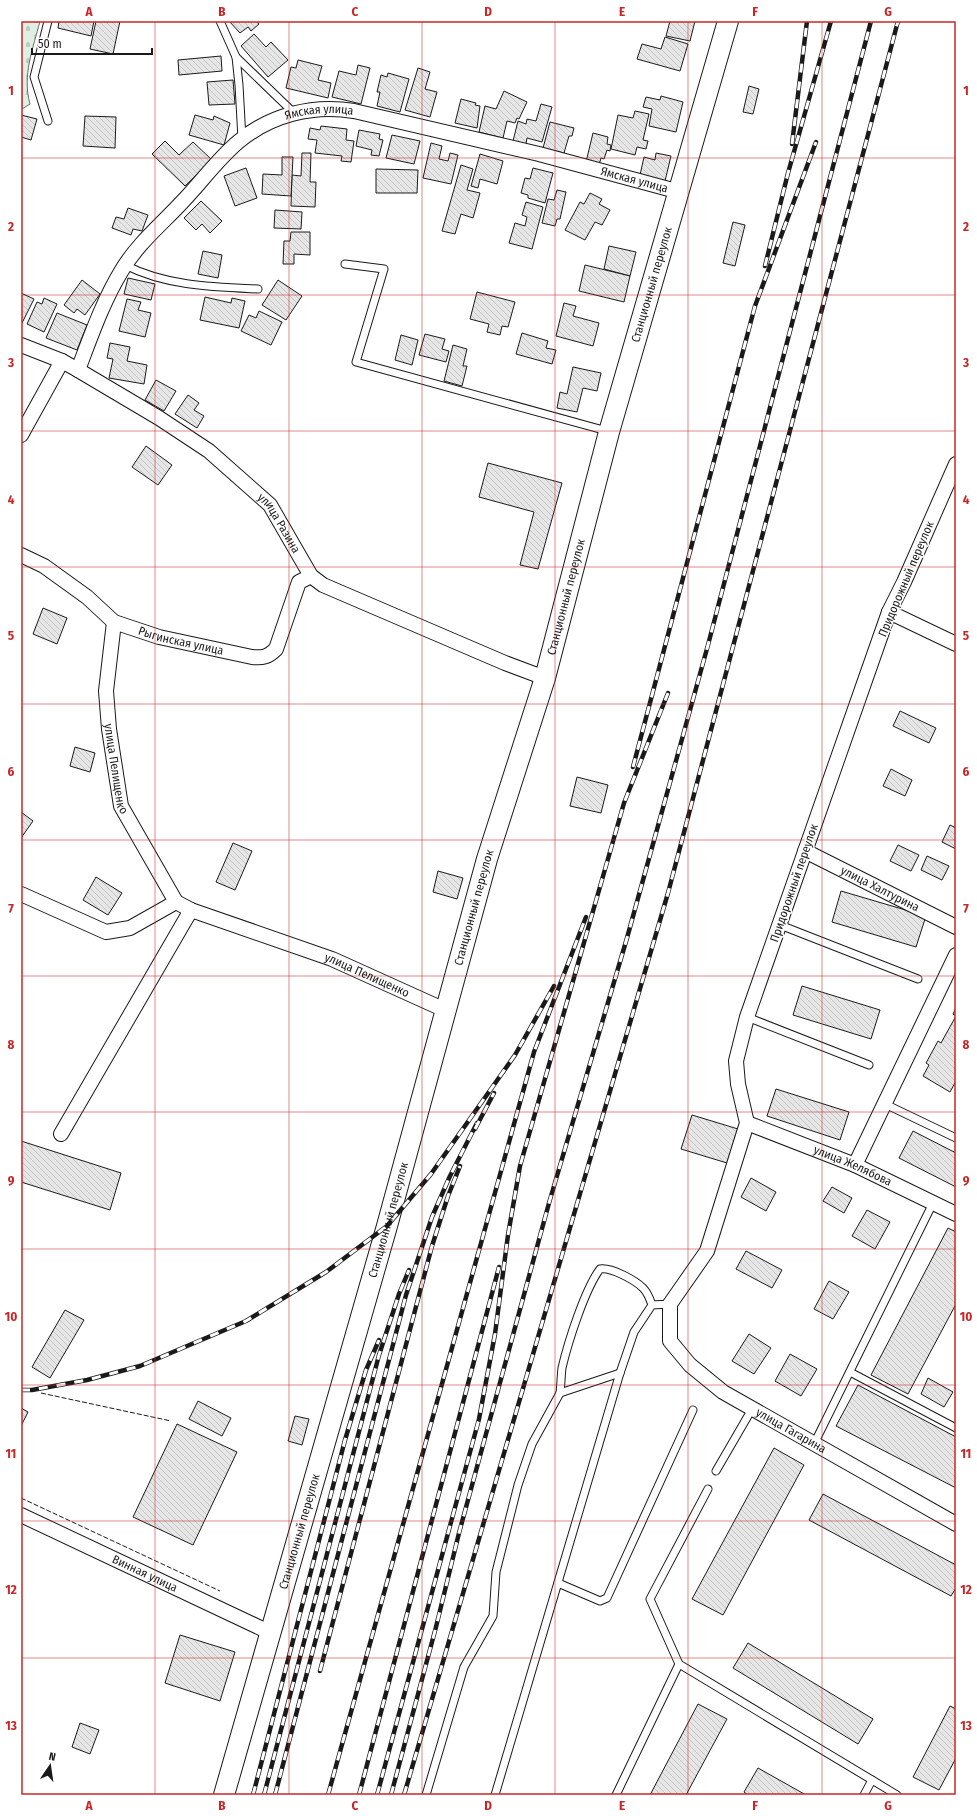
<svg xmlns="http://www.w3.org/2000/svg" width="977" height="1816" font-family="'Fira Sans Condensed',sans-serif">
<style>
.cemetery{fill:url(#cemetery-stones);stroke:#6a6a6a}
.building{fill:url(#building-back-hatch);stroke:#1a1a1a}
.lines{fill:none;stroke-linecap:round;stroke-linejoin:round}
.lane-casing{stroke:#1a1a1a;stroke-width:9}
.street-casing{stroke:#1a1a1a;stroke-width:16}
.secondary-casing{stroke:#1a1a1a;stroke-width:22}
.lane{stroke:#fff;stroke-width:7}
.street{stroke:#fff;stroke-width:14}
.secondary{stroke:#fff;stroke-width:20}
.rail-casing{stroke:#1a1a1a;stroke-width:4.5}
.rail{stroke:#fff;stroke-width:3;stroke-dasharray:9;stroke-linecap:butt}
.fence{stroke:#1a1a1a;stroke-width:1;stroke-dasharray:5 2;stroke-linecap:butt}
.grid{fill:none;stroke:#c62828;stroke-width:1;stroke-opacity:0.55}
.labels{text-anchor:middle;stroke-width:3;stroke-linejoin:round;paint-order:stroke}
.street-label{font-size:12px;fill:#1a1a1a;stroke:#fff}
.neatline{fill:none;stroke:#c62828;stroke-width:1.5}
.grid-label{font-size:13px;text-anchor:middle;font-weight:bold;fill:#c62828}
</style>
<defs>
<pattern id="cemetery-stones" width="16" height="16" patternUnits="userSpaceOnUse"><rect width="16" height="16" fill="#e0efe3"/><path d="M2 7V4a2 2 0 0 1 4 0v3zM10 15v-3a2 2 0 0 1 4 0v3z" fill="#c0ccc2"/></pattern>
<pattern id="building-back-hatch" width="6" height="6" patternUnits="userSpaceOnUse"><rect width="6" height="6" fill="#e6e6e6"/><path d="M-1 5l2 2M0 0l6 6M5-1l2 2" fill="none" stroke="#c5c5c5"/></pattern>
</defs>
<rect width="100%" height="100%" fill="#fff"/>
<path class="cemetery" d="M 21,21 L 40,21 C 33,49 22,75 30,104 L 22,109 Z"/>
<g class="building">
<polygon points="59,21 94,21 91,36 58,28"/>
<polygon points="96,21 120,21 113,54 90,49"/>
<polygon points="229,21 257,21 259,24 251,31 248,27 240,33"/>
<polygon points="670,21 695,21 690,41 666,36"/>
<polygon points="254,34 266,47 271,42 288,60 268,77 241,46"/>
<polygon points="665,37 688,44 680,71 637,59 642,44 661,49"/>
<polygon points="221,56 222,71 179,75 178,60"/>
<polygon points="298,60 322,66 318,80 331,83 328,98 286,88 291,67 296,68"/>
<polygon points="358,65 370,68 361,104 332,97 339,71 356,75"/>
<polygon points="418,68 430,72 425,89 437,92 430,117 405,110"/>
<polygon points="388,73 409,79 400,112 377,106 380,92 377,92 381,75 387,77"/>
<polygon points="233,80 235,104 209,105 207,82"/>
<polygon points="749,86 759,89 753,114 743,112"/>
<polygon points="504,91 527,102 519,119 517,118 515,123 507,121 503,138 479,132 485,106 496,109"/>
<polygon points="661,96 683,102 676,132 649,126 652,109 643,107 646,97 660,100"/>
<polygon points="461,99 476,103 475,105 480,106 477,128 455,123"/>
<polygon points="541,104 552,107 542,142 527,138 526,144 513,141 518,121 526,124 527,119 536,121"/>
<polygon points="635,111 649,114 643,140 648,141 646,149 637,147 635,155 611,149 618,115 633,118"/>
<polygon points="21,115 37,119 31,140 21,137"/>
<polygon points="195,115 213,120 214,116 230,123 224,145 189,135"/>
<polygon points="85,116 116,117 115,148 83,146"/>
<polygon points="550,122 574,128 572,136 569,136 564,153 543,148"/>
<polygon points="321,126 347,129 346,140 354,141 351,162 341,161 342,156 315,153 317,140 308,139 310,128 320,130"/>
<polygon points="359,130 380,134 379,139 383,140 379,156 371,155 372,150 356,146"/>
<polygon points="593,133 608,137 607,144 611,145 610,151 607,150 604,159 601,158 599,165 586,162"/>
<polygon points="392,135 420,141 414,164 386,158"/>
<polygon points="165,141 179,155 193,142 212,160 185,186 152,154"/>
<polygon points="431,143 442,146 439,159 448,161 450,153 458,155 451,184 423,178"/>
<polygon points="302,153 311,153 310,182 316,182 315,207 291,206 292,175 301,176"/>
<polygon points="656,153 671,156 665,181 640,175 644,157 655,160"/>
<polygon points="480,154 503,161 497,184 480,179 478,188 471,186"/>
<polygon points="282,157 293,157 291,196 262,194 263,174 282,175"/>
<polygon points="461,165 473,169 467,190 480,193 473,218 461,214 455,234 442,231"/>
<polygon points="246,168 257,198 235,206 224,176"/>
<polygon points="533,168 553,173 545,203 528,198 528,195 521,193 525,178 530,179"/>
<polygon points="376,169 418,170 417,193 376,193"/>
<polygon points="557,190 566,192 560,219 557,219 555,226 542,223 548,199 554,200"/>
<polygon points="590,193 602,199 599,204 610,210 602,225 595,222 585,240 565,230 580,202 584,204"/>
<polygon points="201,201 222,221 210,233 202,224 196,230 184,218"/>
<polygon points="526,202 543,207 532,249 509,243 515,223 525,226 527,217 522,215"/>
<polygon points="128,208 148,215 142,231 133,229 131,235 112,228 116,217 124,219"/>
<polygon points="275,210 302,212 301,229 274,228"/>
<polygon points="733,222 745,225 735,266 723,263"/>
<polygon points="291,232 310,232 310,255 294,254 294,264 283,264 284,241 290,241"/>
<polygon points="609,246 636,252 630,276 604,269"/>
<polygon points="203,251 222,255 218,278 198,274"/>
<polygon points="585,265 630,276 624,302 579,291"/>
<polygon points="128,278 155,284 151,300 124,294"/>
<polygon points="82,280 100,294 85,315 77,309 74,313 64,305"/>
<polygon points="278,280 302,296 286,320 262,305"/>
<polygon points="477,292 515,302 508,327 502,326 500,335 487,332 489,324 470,319"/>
<polygon points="21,293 34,299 22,323 21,323"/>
<polygon points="205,297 231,303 232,298 245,301 239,328 200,320"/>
<polygon points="44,298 57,304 44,332 27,324 37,302 42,304"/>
<polygon points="127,299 141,302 138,310 151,313 145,337 119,331"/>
<polygon points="564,303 576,306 573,316 599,323 593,346 556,336"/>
<polygon points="259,311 282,322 271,345 241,331 249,315 256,318"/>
<polygon points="57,313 87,325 77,350 46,338"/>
<polygon points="522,333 548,341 546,348 556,350 552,364 516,354"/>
<polygon points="425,334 445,339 442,349 449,351 446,362 419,355"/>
<polygon points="401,335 418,340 412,365 395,360"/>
<polygon points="110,343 130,347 127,361 147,365 144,384 109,378 113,359 107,358"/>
<polygon points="453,345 467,349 463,366 467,366 462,386 444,381"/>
<polygon points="573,367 601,373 597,391 583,388 577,412 557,408 560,392 567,394"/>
<polygon points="156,380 176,391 164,411 145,400"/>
<polygon points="188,395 199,403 194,410 204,416 197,428 175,414"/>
<polygon points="146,446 172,465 158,485 132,467"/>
<polygon points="488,463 562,483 538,569 520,565 534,512 479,497"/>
<polygon points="43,608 67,618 57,644 33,634"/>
<polygon points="900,711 936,728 929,743 893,726"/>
<polygon points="75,747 95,753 90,772 70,766"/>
<polygon points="891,769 912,780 905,796 883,786"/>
<polygon points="577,777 608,785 601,813 570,806"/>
<polygon points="21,812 33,821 21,838"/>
<polygon points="950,825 956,828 956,849 942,842"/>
<polygon points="233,843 252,851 235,890 216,882"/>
<polygon points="898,845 919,855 911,871 890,861"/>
<polygon points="927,856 949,866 942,880 921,870"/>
<polygon points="438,871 463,878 457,899 433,892"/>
<polygon points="96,877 122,893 108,915 83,900"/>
<polygon points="841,891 926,916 916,947 832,922"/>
<polygon points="802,986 880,1010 871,1039 793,1015"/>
<polygon points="956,1008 956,1081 950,1092 923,1076 929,1065 926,1063 938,1041 941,1043 956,1016 953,1014"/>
<polygon points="776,1089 849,1112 840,1140 767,1116"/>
<polygon points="692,1115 738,1129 727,1163 681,1149"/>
<polygon points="913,1131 956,1153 956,1187 899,1158"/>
<polygon points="21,1141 121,1173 110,1210 21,1182"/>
<polygon points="751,1178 776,1192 766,1211 741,1197"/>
<polygon points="832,1187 852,1198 844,1213 823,1201"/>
<polygon points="867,1210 890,1222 875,1249 852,1236"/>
<polygon points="948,1228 956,1232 956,1304 908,1394 871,1375"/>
<polygon points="746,1251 782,1270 772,1288 736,1269"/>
<polygon points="829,1281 849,1292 833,1319 814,1309"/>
<polygon points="65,1310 84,1320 50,1378 32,1367"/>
<polygon points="749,1334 771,1348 754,1374 732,1361"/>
<polygon points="790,1354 817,1369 801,1396 775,1381"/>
<polygon points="928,1378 953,1392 944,1407 921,1394"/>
<polygon points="858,1385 956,1437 956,1488 836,1426"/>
<polygon points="198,1401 231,1418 222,1436 189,1419"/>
<polygon points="21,1408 28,1412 21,1426"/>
<polygon points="295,1416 309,1419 302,1445 288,1441"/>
<polygon points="177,1424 237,1452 193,1545 133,1517"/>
<polygon points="774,1448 804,1465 723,1615 692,1599"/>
<polygon points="823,1494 956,1565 956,1588 951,1596 809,1520"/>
<polygon points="180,1635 235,1652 220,1701 165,1683"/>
<polygon points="748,1643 873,1719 858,1744 733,1668"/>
<polygon points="698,1704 727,1719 686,1795 650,1795"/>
<polygon points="950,1706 956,1709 956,1758 939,1790 913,1777"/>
<polygon points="80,1723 99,1730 90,1754 72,1747"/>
<polygon points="758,1768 806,1795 748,1795 744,1792"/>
</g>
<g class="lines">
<defs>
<g id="lane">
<polyline points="48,21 34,77 48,121"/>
<polyline points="220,21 236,57 239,85 242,139"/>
<polyline points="236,57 294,113"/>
<polyline points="345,264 384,269 356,362 607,431"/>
<path d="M 125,265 C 166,286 213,287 258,289"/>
<polyline points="780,925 918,979"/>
<polyline points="747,1017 869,1065"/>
<polyline points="885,1104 956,1138"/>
<polyline points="850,1372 956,1428"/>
<path d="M 560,1393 C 561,1385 561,1376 562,1368 C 568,1342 585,1289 600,1269 C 611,1267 635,1280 643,1288 C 647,1292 650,1299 652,1305"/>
<polyline points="814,1444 933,1203"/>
<polyline points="716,1471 752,1409"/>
<polyline points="558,1583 600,1601 607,1598 693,1410"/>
<polyline points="679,1664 650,1599 708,1489"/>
<polyline points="426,1795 464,1667 493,1616 496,1572 518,1485 532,1444 560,1393 620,1373"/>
<polyline points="495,1795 620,1373 634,1332 652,1305 670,1304"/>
<polyline points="616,1795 679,1664 897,1795"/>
<polyline points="864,1795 872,1780"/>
</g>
<g id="street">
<path id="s1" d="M 21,345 L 62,361 L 78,370 L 159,418 L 209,451 L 270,505 L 311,576 L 323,585 L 505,663 L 545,678"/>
<path id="s2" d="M 78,370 C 91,336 103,301 122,270 C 138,243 163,223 184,200 C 202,181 218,159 238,142 C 270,115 313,104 354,111 L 539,154 L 680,192"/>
<polyline points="21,435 62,361"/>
<path id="s3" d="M 956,464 L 904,582 L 889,612 L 747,1017 L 736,1061 L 738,1084 L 747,1123 L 707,1251 L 670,1304 L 670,1341 L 690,1365 L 723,1392 L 956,1524"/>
<path id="s4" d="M 21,555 L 44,566 L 87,597 L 114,622 L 159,637 L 252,657 C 263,658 268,657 276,649 L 299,582 L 311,576"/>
<polyline points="889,612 956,644"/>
<path id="s5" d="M 114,622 L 106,691 L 109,729 L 121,806 L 176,902"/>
<path id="s6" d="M 805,851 L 956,927"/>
<path id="s7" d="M 21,894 L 106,932 L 130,928 L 176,902 L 191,910 L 332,959 L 445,1010"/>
<path id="s8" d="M 747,1123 L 855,1165 L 956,1214"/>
<polyline points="61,1134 191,910"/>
<polyline points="855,1165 956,955"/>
<path id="s9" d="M 21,1515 L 269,1632"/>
</g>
<g id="secondary">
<path id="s10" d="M 224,1795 L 387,1226 L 487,859 L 545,678 L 609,432 L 728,21"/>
</g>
</defs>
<use href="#lane" class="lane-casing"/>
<use href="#street" class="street-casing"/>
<use href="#secondary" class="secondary-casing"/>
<use href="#lane" class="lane"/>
<use href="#street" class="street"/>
<use href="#secondary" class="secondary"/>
<defs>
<g id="rail">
<polyline points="792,144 807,21"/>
<polyline points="765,266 788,173 831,21"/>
<polyline points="633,767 755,306 816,142"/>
<polyline points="475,1129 494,1093"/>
<polyline points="21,1390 32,1390 87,1380 140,1366 246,1321 326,1272 387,1226 431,1174 515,1055 554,986"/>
<polyline points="320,1671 432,1246 448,1196 460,1166"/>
<polyline points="253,1795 345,1440 366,1370 379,1340"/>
<polyline points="264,1795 379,1355 399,1294 409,1270"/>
<polyline points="275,1795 406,1295 432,1217 450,1176 477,1123"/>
<polyline points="328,1795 534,1052 586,917"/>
<polyline points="359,1795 499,1267"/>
<polyline points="377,1795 479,1419 495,1334 508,1235 520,1166 624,803 668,693"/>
<polyline points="391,1795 436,1627 459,1533 549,1203 627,938 708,645 871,21"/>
<polyline points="404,1795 668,893 898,21"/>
</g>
</defs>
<use href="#rail" class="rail-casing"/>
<use href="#rail" class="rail"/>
<g class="fence">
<polyline points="41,1393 171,1421"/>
<polyline points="21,1498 220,1591"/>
</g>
</g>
<path class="grid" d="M 155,21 L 155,1795M 289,21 L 289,1795M 422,21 L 422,1795M 555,21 L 555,1795M 688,21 L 688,1795M 822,21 L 822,1795M 21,158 L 956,158M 21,295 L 956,295M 21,431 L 956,431M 21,567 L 956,567M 21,704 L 956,704M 21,840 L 956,840M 21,976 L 956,976M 21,1112 L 956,1112M 21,1249 L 956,1249M 21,1385 L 956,1385M 21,1521 L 956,1521M 21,1658 L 956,1658"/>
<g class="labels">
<g class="street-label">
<text dy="4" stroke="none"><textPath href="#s2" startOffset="371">Ямская улица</textPath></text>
<text dy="4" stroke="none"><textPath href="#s2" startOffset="695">Ямская улица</textPath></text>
<text dy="4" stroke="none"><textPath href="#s10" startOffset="1570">Станционный переулок</textPath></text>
<text dy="4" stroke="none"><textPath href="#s1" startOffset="318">улица Разина</textPath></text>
<text transform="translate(906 579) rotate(-67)" y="4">Придорожный переулок</text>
<text dy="4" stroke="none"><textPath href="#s10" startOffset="1246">Станционный переулок</textPath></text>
<text dy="4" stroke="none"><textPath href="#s4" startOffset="185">Рыгинская улица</textPath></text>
<text dy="4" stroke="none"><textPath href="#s5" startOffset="148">улица Пелищенко</textPath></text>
<text transform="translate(794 883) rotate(-71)" y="4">Придорожный переулок</text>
<text dy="4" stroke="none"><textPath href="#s6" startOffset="84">улица Халтурина</textPath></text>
<text dy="4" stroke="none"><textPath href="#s10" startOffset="922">Станционный переулок</textPath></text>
<text dy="4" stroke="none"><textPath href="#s7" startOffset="375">улица Пелищенко</textPath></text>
<text dy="4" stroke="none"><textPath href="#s8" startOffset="114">улица Желябова</textPath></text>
<text dy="4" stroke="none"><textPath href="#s10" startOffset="598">Станционный переулок</textPath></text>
<text dy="4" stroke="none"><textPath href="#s3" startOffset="1088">улица Гагарина</textPath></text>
<text dy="4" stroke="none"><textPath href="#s10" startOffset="274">Станционный переулок</textPath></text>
<text dy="4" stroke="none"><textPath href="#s9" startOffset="137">Винная улица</textPath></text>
</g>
</g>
<rect width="977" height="1816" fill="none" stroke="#ffffff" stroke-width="44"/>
<g transform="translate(50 1766) rotate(13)" stroke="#ffffff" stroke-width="3" paint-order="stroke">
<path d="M0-3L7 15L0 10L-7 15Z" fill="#1a1a1a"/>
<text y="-6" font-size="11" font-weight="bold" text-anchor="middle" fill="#1a1a1a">N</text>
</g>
<path d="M32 48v6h120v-6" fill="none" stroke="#1a1a1a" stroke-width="2"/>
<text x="38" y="48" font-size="12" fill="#1a1a1a" stroke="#ffffff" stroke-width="3" paint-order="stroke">50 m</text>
<rect x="22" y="22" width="933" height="1772" class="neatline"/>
<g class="grid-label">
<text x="89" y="16">A</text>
<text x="222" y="16">B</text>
<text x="355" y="16">C</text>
<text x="488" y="16">D</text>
<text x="622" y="16">E</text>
<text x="755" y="16">F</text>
<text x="888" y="16">G</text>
<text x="11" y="95">1</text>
<text x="966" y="95">1</text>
<text x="11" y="231">2</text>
<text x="966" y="231">2</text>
<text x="11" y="367">3</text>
<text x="966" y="367">3</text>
<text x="11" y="504">4</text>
<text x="966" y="504">4</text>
<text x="11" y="640">5</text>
<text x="966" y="640">5</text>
<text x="11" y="776">6</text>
<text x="966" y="776">6</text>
<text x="11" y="913">7</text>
<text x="966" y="913">7</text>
<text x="11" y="1049">8</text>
<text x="966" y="1049">8</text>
<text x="11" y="1185">9</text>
<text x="966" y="1185">9</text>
<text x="11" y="1321">10</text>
<text x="966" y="1321">10</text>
<text x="11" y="1458">11</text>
<text x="966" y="1458">11</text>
<text x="11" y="1594">12</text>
<text x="966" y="1594">12</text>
<text x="11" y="1730">13</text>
<text x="966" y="1730">13</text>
<text x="89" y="1810">A</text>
<text x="222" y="1810">B</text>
<text x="355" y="1810">C</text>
<text x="488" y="1810">D</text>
<text x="622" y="1810">E</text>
<text x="755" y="1810">F</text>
<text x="888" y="1810">G</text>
</g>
</svg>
